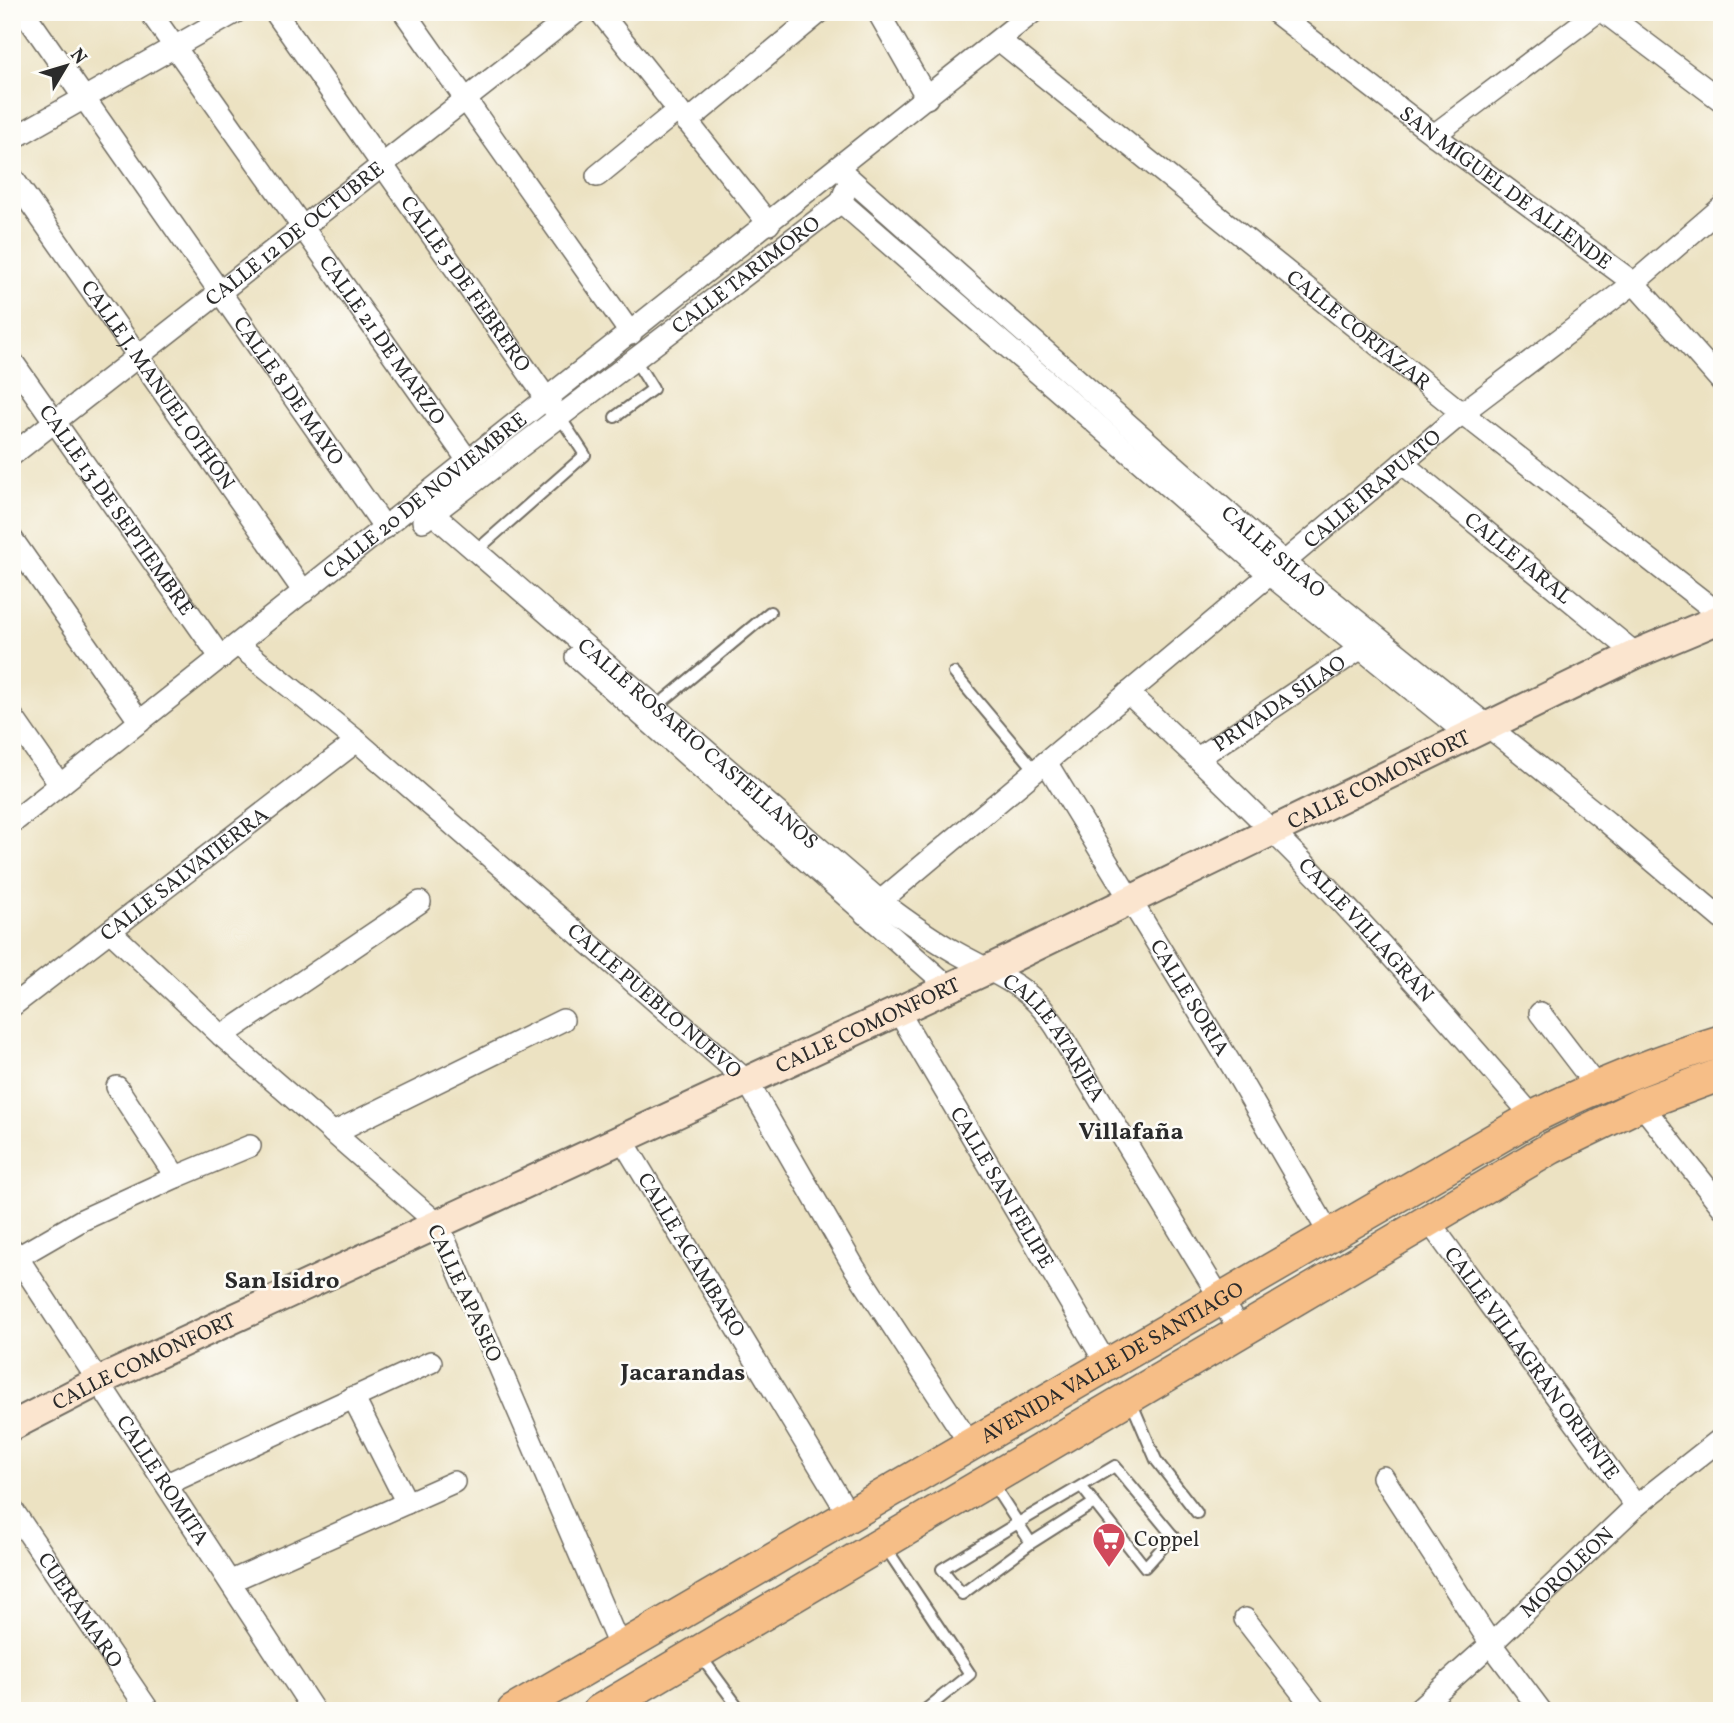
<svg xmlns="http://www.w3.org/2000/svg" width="1734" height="1723" font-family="Vollkorn,serif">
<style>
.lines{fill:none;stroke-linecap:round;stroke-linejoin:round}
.lane-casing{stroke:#6f6b60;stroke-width:14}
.street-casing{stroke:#6f6b60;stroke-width:24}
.secondary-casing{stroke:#6f6b60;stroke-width:32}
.primary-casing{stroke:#6f6b60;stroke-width:35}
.lane{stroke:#fff;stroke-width:10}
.street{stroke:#fff;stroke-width:21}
.secondary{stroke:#fbe5cf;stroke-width:28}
.primary{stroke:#f6be87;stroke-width:32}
.labels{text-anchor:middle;stroke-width:5;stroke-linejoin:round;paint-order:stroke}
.street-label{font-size:21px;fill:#2b2b2b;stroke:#fdfcf7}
.poi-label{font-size:21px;fill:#2b2b2b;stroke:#fdfcf7;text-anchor:start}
.quarter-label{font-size:24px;font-weight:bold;fill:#2b2b2b;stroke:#fdfcf7}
</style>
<rect width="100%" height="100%" fill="#fdfcf7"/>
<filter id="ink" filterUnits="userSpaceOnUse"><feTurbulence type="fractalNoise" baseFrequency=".0143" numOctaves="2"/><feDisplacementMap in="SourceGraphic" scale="14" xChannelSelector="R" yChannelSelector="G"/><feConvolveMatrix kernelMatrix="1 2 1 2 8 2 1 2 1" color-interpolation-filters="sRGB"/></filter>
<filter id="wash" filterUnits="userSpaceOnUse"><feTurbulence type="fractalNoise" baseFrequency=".00686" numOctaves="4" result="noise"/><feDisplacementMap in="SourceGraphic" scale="28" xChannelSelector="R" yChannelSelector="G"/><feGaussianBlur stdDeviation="1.57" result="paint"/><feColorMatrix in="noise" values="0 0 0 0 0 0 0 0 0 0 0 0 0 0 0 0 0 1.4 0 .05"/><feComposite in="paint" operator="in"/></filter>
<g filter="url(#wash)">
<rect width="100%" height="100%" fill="#ece2c2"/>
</g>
<g filter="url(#ink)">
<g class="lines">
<defs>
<g id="lane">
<polyline points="615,417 653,389 635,360"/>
<polyline points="476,551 585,455 560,417"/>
<polyline points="954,673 1036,771"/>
<polyline points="656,707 770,612"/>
<polyline points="1130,1399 1156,1460 1197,1513"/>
<polyline points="992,1483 1018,1523 1115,1466 1173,1536 1145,1567 1081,1486"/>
<polyline points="1031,1543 1018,1523 942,1569 962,1594 1031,1543 1094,1503"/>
<polyline points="884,1545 970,1674 924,1711"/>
<polyline points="699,1654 741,1711"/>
</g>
<g id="street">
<path id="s1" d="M 24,12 L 385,528"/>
<path id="s2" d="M 150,12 L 469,462"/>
<path id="s3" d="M 275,12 L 554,409"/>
<polyline points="404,12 631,334"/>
<polyline points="600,12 769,224"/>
<polyline points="878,12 927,98"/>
<path id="s4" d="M 1275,12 L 1434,135 L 1634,283 L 1722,382"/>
<polyline points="1604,12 1722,101"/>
<path id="s5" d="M 999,40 L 1462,413 L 1722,616"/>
<polyline points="687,122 820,12"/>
<polyline points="1434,135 1597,12"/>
<polyline points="12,139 236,12"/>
<path id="s6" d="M 839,169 L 1284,562 L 1607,822 L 1722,919"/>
<polyline points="597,176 678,110"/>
<path id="s7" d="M 12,177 L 304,592"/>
<polyline points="841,202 1269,574 1469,736"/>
<path id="s8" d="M 12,361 L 221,658"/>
<path id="s9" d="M 12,455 L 577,12"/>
<path id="s10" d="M 1402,463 L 1636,654"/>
<path id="s11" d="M 421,500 L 433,514 L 880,901 C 905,920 930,938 957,953 C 1000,977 1028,984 1056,1027 L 1240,1331"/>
<path id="s12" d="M 423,521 L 841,202 L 846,189"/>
<polyline points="12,539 140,722"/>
<path id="s13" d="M 238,645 L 357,741 L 747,1081 L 854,1267 L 970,1444"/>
<polyline points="576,657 949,987"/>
<path id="s14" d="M 1128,693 C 1209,768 1288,844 1363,925 C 1421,988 1477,1052 1533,1117"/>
<polyline points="12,716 60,785"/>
<path id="s15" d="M 1198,758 L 1361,648"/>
<path id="s16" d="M 1046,762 L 1232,1066 L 1330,1235"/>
<path id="s17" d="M 12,823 L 1033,12"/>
<path id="s18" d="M 865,914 L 1462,413 L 1634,283 L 1722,207"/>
<polyline points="110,931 222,1036 438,1224 620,1648"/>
<path id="s19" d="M 12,1006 L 357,741"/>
<path id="s20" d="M 898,1011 L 1107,1365"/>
<polyline points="1540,1013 1596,1086"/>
<polyline points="222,1036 420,902"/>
<polyline points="117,1087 176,1177"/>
<polyline points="1641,1104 1722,1207"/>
<polyline points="333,1133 563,1020"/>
<path id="s21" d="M 622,1139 L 849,1515"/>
<path id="s22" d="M 1428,1220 L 1636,1506"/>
<path id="s23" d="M 12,1249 L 314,1711"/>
<polyline points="18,1257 82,1220 176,1177 250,1146"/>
<polyline points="353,1397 407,1503"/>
<polyline points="1383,1477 1491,1644 1541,1711"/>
<polyline points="167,1484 431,1362"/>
<path id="s24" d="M 12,1509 L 149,1711"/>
<polyline points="231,1581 454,1482"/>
<polyline points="1245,1619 1316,1711"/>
<path id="s25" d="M 1416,1711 L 1491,1644 L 1636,1506 L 1722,1438"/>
</g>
<g id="secondary">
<path id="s26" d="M 12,1426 L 99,1381 L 989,969 L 1636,654 L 1722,618"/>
</g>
<g id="primary">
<path id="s27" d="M 513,1711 L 1533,1117 C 1594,1087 1656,1061 1722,1041"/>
<polyline points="599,1711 1551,1148 1641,1104 1722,1074"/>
</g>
</defs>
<use href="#lane" class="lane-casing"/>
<use href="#street" class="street-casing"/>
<use href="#secondary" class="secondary-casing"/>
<use href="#primary" class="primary-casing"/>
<use href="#lane" class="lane"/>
<use href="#street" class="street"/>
<use href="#secondary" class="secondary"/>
<use href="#primary" class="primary"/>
</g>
</g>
<defs>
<symbol id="supermarket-pin" viewBox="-11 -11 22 30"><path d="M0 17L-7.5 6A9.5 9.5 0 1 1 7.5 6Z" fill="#d1495b" stroke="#fdfcf7"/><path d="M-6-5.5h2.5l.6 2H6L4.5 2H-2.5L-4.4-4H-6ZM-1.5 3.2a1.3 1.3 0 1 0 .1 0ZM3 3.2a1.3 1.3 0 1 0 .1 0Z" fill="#fff"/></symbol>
</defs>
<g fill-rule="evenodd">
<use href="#supermarket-pin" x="1090" y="1520" width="38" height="52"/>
</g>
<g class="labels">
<g class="street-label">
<text dy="7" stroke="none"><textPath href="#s4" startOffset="290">SAN MIGUEL DE ALLENDE</textPath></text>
<text dy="7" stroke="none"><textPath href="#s9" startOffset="359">CALLE 12 DE OCTUBRE</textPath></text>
<text dy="7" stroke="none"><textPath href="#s12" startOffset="406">CALLE TARIMORO</textPath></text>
<text dy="7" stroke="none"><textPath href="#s3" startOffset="332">CALLE 5 DE FEBRERO</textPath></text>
<text dy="7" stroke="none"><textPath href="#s5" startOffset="462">CALLE CORTÁZAR</textPath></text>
<text dy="7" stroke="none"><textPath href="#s2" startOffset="402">CALLE 21 DE MARZO</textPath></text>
<text dy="7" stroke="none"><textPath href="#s7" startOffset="254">CALLE J. MANUEL OTHÓN</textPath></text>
<text dy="7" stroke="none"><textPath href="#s1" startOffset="462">CALLE 8 DE MAYO</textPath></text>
<text dy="7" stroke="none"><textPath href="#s18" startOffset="662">CALLE IRAPUATO</textPath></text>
<text dy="7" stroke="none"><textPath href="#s17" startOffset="527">CALLE 20 DE NOVIEMBRE</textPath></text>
<text dy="7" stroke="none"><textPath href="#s8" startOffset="182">CALLE 13 DE SEPTIEMBRE</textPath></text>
<text dy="7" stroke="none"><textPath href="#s6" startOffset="579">CALLE SILAO</textPath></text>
<text dy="7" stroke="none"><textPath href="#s10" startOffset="150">CALLE JARAL</textPath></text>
<text dy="7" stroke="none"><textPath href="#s15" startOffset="98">PRIVADA SILAO</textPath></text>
<text dy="7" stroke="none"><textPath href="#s11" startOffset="369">CALLE ROSARIO CASTELLANOS</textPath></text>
<text dy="7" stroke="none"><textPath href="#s26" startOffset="1512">CALLE COMONFORT</textPath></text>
<text dy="7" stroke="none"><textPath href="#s19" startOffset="217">CALLE SALVATIERRA</textPath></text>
<text dy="7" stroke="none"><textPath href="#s14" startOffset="336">CALLE VILLAGRÁN</textPath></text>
<text dy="7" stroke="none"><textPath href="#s16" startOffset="276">CALLE SORIA</textPath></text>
<text dy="7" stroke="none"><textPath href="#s13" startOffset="548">CALLE PUEBLO NUEVO</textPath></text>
<text dy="7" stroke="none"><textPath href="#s26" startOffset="945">CALLE COMONFORT</textPath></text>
<text dy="7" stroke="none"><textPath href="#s11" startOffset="835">CALLE ATARJEA</textPath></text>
<text dy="7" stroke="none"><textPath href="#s20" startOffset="205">CALLE SAN FELIPE</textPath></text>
<text dy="7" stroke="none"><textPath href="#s21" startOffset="135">CALLE ACÁMBARO</textPath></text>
<text transform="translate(465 1293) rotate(65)" y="7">CALLE APASEO</text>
<text dy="7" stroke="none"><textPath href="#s26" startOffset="147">CALLE COMONFORT</textPath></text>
<text dy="7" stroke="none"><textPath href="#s27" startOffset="693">AVENIDA VALLE DE SANTIAGO</textPath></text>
<text dy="7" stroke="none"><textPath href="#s22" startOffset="177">CALLE VILLAGRÁN ORIENTE</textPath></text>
<text dy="7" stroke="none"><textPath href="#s23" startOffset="276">CALLE ROMITA</textPath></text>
<text dy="7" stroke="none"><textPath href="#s25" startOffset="205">MOROLEON</textPath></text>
<text dy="7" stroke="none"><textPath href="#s24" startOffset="122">CUERÁMARO</textPath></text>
</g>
<g class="poi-label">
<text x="1134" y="1546">Coppel</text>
</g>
<g class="quarter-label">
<text x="1131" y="1139">Villafaña</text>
<text x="282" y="1288">San Isidro</text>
<text x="683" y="1380">Jacarandas</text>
</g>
</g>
<rect width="1734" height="1723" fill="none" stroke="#fdfcf7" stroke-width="42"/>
<g transform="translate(66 66) rotate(52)" stroke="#fdfcf7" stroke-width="5" paint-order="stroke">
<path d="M0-5L12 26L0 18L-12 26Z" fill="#2b2b2b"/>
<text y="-10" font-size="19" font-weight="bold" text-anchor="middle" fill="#2b2b2b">N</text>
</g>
</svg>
